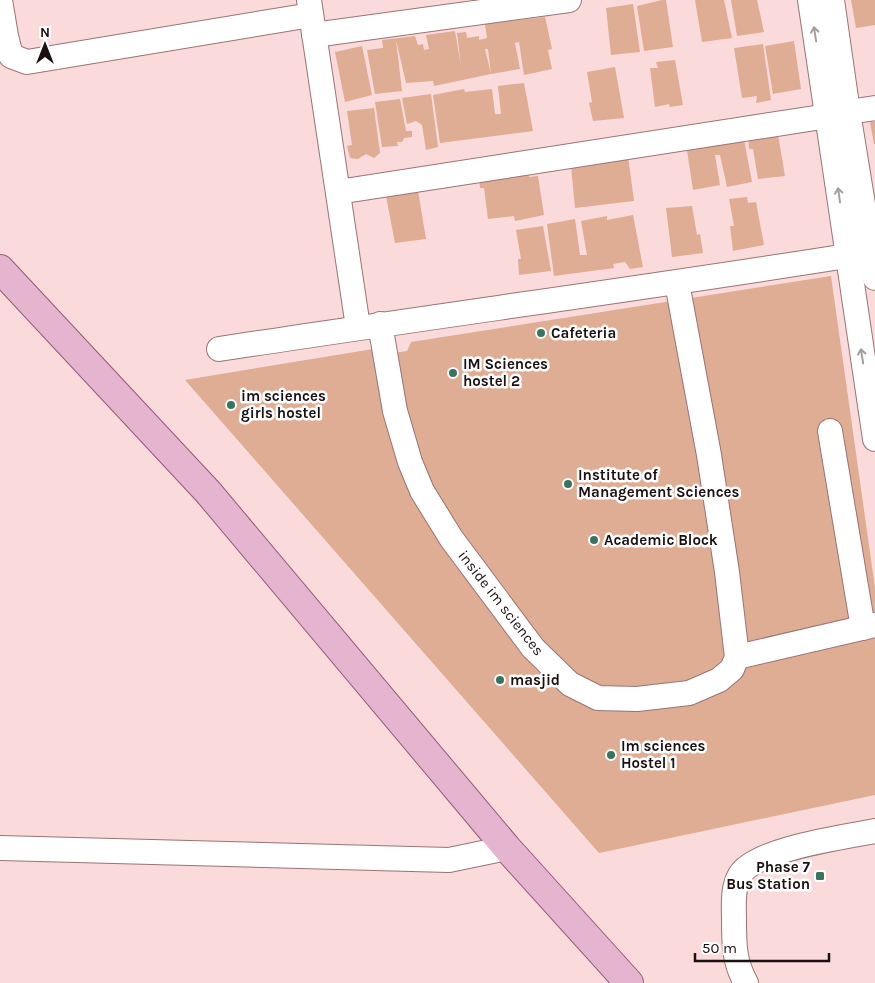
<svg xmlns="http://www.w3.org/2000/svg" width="875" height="983" font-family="Karla,sans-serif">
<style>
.building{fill:#dfac94}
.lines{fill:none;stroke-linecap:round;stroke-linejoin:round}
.minor-casing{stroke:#987475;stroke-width:26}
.major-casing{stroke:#945a77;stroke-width:30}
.minor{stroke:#fff;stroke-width:24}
.major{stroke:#e5b4cf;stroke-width:28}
.oneway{stroke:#a49f9f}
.poi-dot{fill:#387460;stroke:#fff;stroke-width:2}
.labels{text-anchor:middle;stroke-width:5;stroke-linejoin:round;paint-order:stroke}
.poi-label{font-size:15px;font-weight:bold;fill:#1c0f10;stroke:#fff;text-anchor:start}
.street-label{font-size:15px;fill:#1c0f10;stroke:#fff}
</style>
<rect width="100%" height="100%" fill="#fbdadb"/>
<g class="building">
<polygon points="662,0 666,0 673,47 644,51 637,6"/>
<polygon points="695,0 724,0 732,38 702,42"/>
<polygon points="731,0 757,0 764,32 737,36"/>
<polygon points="851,0 875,0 875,25 856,28"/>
<polygon points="633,4 640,52 611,55 606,8"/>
<polygon points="545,17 552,49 548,50 552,69 524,75 519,42 515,43 520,69 491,74 488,49 485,49 491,74 434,86 433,81 406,83 396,40 402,91 375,94 367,50 383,48 382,40 415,36 418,45 423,44 424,50 429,49 426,35 455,31 461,66 457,33 466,32 467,38 479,36 479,40 487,38 485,24"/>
<polygon points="794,41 801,89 773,94 765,46"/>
<polygon points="763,44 771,100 756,103 757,96 742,98 734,48"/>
<polygon points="362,46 372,95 345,102 335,52"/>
<polygon points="675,60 683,105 670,107 669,104 655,107 650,68 658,68 656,62"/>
<polygon points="615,67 624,118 593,121 589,103 592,102 587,72"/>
<polygon points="524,83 533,131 440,143 433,95 464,89 465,92 492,89 495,114 501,114 498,86"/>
<polygon points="431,94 438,147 426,150 422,125 416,121 407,124 402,98"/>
<polygon points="400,99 406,131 412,131 412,137 404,138 402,142 397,142 398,146 382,147 375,102"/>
<polygon points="374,108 380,153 374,158 366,154 358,159 350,158 347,146 352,145 347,111"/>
<polygon points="870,122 875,122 875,144 874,144"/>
<polygon points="777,129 785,176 758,179 753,149 749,149 748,134"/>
<polygon points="743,134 752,182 727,187 720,155 715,155 720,185 693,190 686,144"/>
<polygon points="628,156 634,201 575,208 571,166"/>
<polygon points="528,166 529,177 538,176 544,215 515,221 514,216 488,219 484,188 480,188 479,176"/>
<polygon points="417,185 426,239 395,243 385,191"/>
<polygon points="747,197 748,203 756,202 764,245 733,251 730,226 734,226 729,199"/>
<polygon points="692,206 697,235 700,234 703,253 672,257 666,208"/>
<polygon points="633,215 643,267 630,269 625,262 613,264 614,268 554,276 547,224 575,219 580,255 587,255 581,221 607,216 607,220"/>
<polygon points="543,226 551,271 519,275 518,259 521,259 516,230"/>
<polygon points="831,276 875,588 875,795 599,853 185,380 373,349 379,355 407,351 411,342"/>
</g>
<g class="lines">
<defs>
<g id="minor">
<polyline points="0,0 6,36 11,56 27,62 311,15"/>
<polyline points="309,0 358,327"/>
<polyline points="810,0 875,439"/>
<polyline points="832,0 848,112 875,278"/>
<polyline points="314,35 569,0"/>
<polyline points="848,112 875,108"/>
<polyline points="338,192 828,116"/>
<polyline points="380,324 395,411 410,462 422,491 451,538 533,648 570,684 598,698 637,699 689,693 719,680 732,669 737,657 727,572 709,455 677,283"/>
<path d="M 219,349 C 428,317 638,289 847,256"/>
<polyline points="830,431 863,628"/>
<polyline points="737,657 875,625"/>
<polyline points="0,848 449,860 507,848"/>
<path d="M 746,983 C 734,962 734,944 734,920 C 734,906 732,889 740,875 C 755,849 845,837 875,831"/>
</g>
<polyline id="major" points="0,269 208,492 507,848 629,983"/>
</defs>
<use href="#minor" class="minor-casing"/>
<use href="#major" class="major-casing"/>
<use href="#minor" class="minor"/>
<use href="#major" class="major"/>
</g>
<defs><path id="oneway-shaft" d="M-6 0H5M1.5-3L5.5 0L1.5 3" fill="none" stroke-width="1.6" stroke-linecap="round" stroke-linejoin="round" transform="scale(1.25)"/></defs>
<g class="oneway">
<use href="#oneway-shaft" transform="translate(815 34) rotate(-99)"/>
<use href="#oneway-shaft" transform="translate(839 195) rotate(-98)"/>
<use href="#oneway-shaft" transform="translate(862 356) rotate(-99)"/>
</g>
<g class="poi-dot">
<circle cx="541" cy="333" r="5"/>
<circle cx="453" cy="373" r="5"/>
<circle cx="231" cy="405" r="5"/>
<circle cx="568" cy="484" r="5"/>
<circle cx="594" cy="540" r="5"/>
<circle cx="500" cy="680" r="5"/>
<circle cx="611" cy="755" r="5"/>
<rect x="815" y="871" width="10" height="10" rx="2.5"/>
</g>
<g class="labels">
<g class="poi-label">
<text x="551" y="338">Cafeteria</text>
<text x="463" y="369">IM Sciences<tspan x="463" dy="17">hostel 2</tspan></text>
<text x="241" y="401">im sciences<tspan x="241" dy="17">girls hostel</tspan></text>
<text x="578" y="480">Institute of<tspan x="578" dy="17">Management Sciences</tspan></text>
<text x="604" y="545">Academic Block</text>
<text x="510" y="685">masjid</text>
<text x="621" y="751">Im sciences<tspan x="621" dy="17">Hostel 1</tspan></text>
<text x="810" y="872" text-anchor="end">Phase 7<tspan x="810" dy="17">Bus Station</tspan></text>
</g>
<g class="street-label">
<text transform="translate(501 603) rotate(52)" y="5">inside im sciences</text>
</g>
</g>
<g transform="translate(45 45)" stroke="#ffffff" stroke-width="4" paint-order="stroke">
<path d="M0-4L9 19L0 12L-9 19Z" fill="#1c0f10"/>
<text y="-8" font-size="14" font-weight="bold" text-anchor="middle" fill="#1c0f10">N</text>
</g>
<path d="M695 953v8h134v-8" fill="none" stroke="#1c0f10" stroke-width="2.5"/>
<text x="702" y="953" font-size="15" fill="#1c0f10" stroke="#ffffff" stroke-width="4" paint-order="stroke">50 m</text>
</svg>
